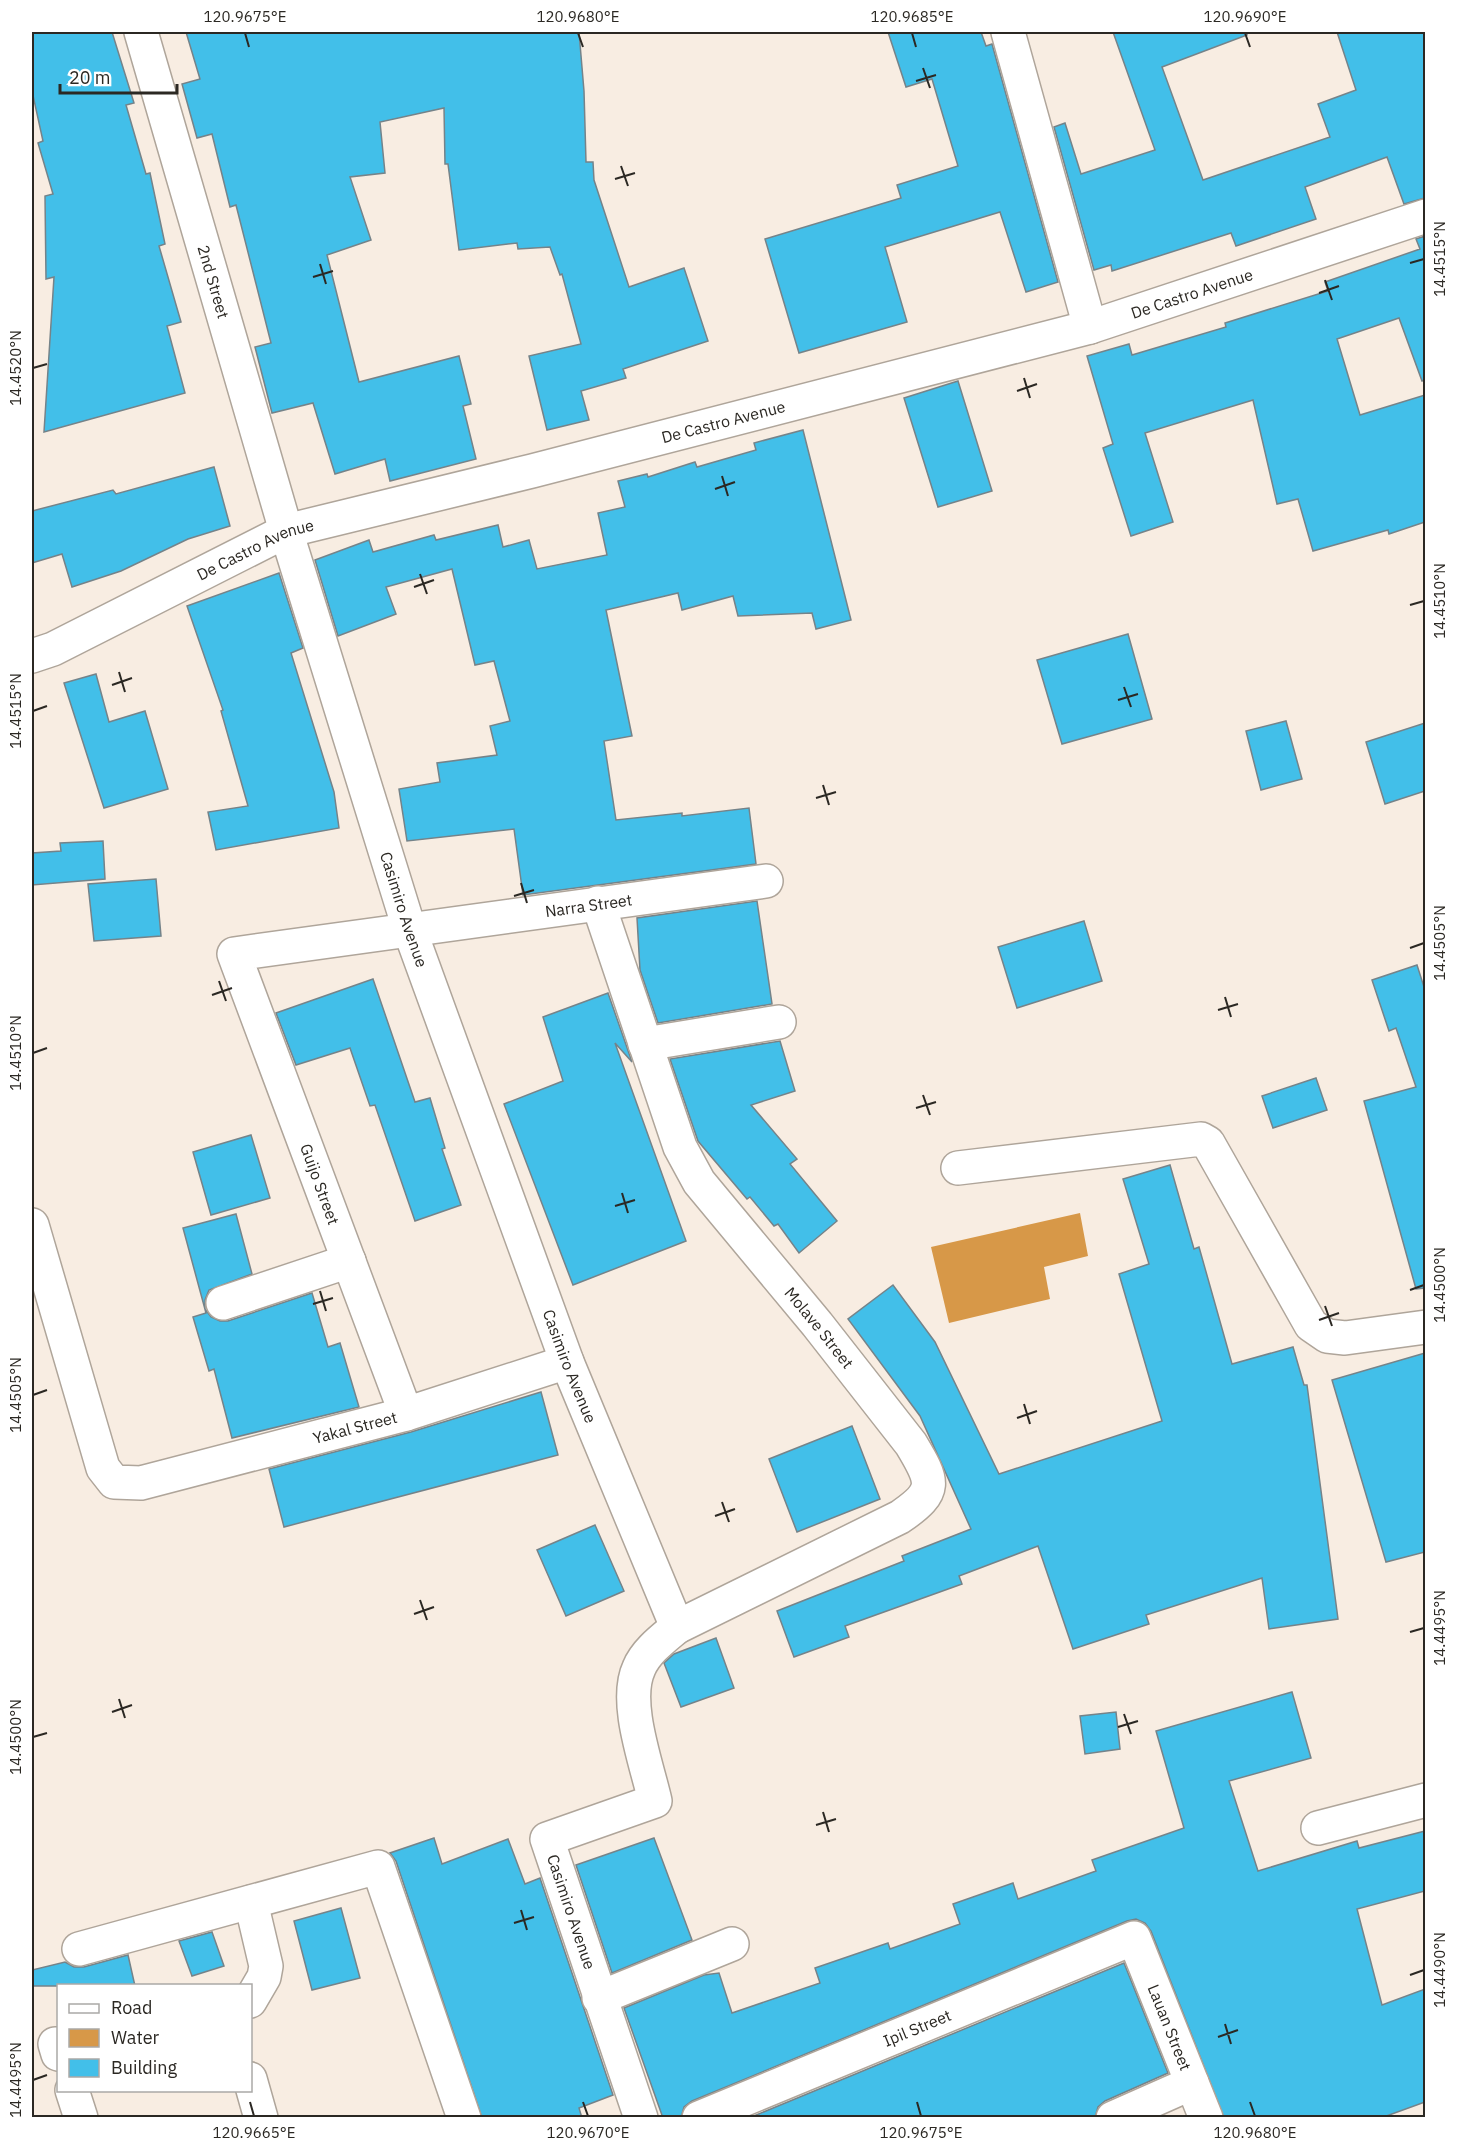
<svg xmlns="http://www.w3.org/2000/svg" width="1457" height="2149" font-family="'IBM Plex Sans',sans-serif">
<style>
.water{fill:#d79848}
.building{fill:#42bfe9;stroke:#758389;stroke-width:1.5}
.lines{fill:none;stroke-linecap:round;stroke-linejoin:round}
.street-casing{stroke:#afa59a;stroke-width:36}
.street{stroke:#fff;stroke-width:33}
.ticks{fill:none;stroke:#2b2823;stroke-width:2}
.labels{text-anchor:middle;stroke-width:4.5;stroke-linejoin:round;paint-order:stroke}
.street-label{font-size:16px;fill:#2b2823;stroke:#fff}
.neatline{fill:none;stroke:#2b2823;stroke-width:2}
.ticks-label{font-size:15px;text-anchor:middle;fill:#2b2823}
</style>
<rect width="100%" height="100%" fill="#f8ede2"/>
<polygon class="water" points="1080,1213 1088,1256 1044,1267 1050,1299 949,1323 931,1247"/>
<g class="building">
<polygon points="32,32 112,32 134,103 126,105 146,174 150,173 165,244 159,246 181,322 167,326 185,393 44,432 54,277 46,279 45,196 53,194 38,143 43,141 32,91"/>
<polygon points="186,32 579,32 584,91 586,162 593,162 594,180 629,287 684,268 708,341 623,369 626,378 581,391 589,420 547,430 529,356 581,344 562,274 560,275 550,247 518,249 517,243 459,250 448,164 445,164 444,108 380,122 385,173 350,177 371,240 327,255 359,382 459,356 471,404 463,406 476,459 390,481 385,459 335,474 313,403 272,413 255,347 271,343 236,205 230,207 212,134 197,138 182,84 200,79"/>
<polygon points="888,32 981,32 986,46 992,44 1058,282 1026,292 1000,212 885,247 907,322 799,353 765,239 901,198 897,185 958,166 932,79 906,87"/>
<polygon points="1113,32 1247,32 1247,35 1162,67 1203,180 1330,137 1318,104 1356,90 1337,32 1425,32 1425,198 1404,204 1387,157 1305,187 1316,219 1236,246 1231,233 1112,271 1111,265 1094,270 1054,127 1065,123 1081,174 1155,150"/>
<polygon points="1425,236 1425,380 1422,381 1399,318 1337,339 1360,415 1425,395 1425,522 1389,534 1388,530 1313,551 1298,499 1277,504 1253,400 1145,433 1173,522 1131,536 1103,448 1113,444 1087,356 1129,344 1132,355 1226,327 1225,323 1328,291 1325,282 1420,249 1416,239"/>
<polygon points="958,381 992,491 938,507 904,398"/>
<polygon points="803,430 851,620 816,629 812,613 738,616 733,596 682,610 678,593 606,610 632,736 604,741 616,820 682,813 682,816 749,808 756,864 523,895 514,829 407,841 399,789 440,782 437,763 497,755 490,726 510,721 494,661 475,665 452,569 386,587 396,614 338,636 315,560 369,540 373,552 434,535 436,540 498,525 503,547 529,540 537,569 607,555 598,513 625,507 618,481 647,474 648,477 695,462 697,467 756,450 754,443"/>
<polygon points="214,467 230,526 188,539 121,571 72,587 62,554 32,563 32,511 113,490 116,494"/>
<polygon points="279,573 303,648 291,653 334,792 339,828 216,850 208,812 248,806 221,711 223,710 187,606"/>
<polygon points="1128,634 1152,719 1062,744 1037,660"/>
<polygon points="96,674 109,722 145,711 168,789 104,808 64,683"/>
<polygon points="1286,721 1302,779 1261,790 1246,731"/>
<polygon points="1425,723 1425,791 1385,804 1366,742"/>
<polygon points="103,841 105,879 32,885 32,853 61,851 60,843"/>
<polygon points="156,879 161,936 94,941 88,884"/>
<polygon points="757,901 772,1004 658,1023 640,970 637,918"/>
<polygon points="1084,921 1102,981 1017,1008 998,947"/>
<polygon points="1417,965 1425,990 1425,1288 1416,1289 1364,1101 1416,1087 1396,1028 1389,1031 1372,980"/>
<polygon points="373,979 415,1102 430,1098 445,1148 442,1149 461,1205 415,1221 375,1105 370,1106 350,1048 296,1065 276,1013"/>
<polygon points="608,993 632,1062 615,1043 686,1241 573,1285 504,1104 563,1081 543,1017"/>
<polygon points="780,1041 795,1091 751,1105 797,1159 790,1164 837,1221 799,1253 778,1224 774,1226 750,1197 747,1199 698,1141 670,1059"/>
<polygon points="1316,1078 1327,1110 1273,1128 1262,1096"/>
<polygon points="251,1135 270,1198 211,1215 193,1152"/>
<polygon points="1170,1165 1194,1249 1199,1247 1232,1364 1293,1347 1304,1385 1307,1385 1338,1619 1269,1629 1262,1578 1146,1615 1149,1624 1073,1649 1038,1546 959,1576 962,1584 845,1626 849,1637 794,1657 777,1611 904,1561 902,1556 971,1529 920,1416 848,1319 893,1285 935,1342 999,1474 1162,1421 1119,1274 1149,1264 1123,1179"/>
<polygon points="236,1214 252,1274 209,1290 205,1300 205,1309 211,1317 220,1321 228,1321 312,1293 328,1347 340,1343 359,1407 232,1438 214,1369 209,1371 193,1317 206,1313 183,1228"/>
<polygon points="1425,1353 1425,1552 1386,1562 1332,1380"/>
<polygon points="541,1392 558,1455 284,1527 269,1469 411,1432"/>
<polygon points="852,1426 880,1499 797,1532 769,1459"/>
<polygon points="595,1525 624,1591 566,1616 537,1550"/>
<polygon points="716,1638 734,1688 681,1707 664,1663 674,1654"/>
<polygon points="1292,1692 1311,1758 1229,1781 1258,1871 1357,1841 1359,1848 1425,1831 1425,1891 1357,1909 1382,2005 1425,1989 1425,2102 1381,2118 1224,2118 1151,1931 1145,1923 1136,1919 1127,1921 692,2101 684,2107 681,2118 663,2118 624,2008 704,1975 719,1973 732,2013 820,1983 815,1968 888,1943 890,1949 960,1924 953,1904 1013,1883 1018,1899 1096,1871 1092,1860 1184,1828 1156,1731"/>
<polygon points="1116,1712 1120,1749 1085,1754 1080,1716"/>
<polygon points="434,1838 442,1864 508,1839 525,1884 540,1878 613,2095 579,2108 582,2118 482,2118 396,1861 390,1853"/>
<polygon points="654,1838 692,1940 612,1973 576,1865"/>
<polygon points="341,1908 360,1978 312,1990 294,1921"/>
<polygon points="212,1932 224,1966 192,1976 179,1941"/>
<polygon points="128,1955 135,1986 32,1986 32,1970 65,1962 74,1967 84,1967"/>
<polygon points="1124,1963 1168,2073 1105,2101 1098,2107 1095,2118 749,2118"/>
</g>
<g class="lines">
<defs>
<g id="street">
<path id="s1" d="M 141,32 L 286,531 L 409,928 L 567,1362 L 677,1627"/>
<polyline points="1008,32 1090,327"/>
<path id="s2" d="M 32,656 L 53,649 L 286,531 L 532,471 L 1090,327 L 1426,216"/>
<path id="s3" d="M 598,903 L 680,1147 L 699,1182 L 817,1324 L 911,1444 C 934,1482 938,1491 900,1517 L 677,1627 C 664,1638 646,1651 639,1668 C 623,1702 647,1765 655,1801 L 547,1839 L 641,2118"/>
<polyline points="645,1044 779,1022"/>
<polyline points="958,1168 1201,1139 1208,1143 1311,1325 1327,1336 1345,1338 1426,1327"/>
<path id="s4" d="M 32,1225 L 103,1468 L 114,1482 L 141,1483 L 406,1414 L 567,1362"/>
<polyline points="223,1303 349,1261"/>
<path id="s5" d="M 406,1414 L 234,954 L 766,881"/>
<polyline points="1318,1828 1426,1800"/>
<polyline points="79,1949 378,1867 464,2118"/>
<polyline points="599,1998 732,1944"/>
<polyline points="250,2001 264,1977 266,1966 251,1902"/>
<polyline points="55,2044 58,2054"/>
<polyline points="250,2079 261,2118"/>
<polyline points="72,2090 81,2118"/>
<path id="s6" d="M 699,2118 L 1134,1938 L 1206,2118"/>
<polyline points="1113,2118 1192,2083"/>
</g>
</defs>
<use href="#street" class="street-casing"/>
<use href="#street" class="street"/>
</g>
<path class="ticks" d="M 245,33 L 249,47M 578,33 L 583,47M 912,33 L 916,47M 1245,33 L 1250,47M 923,68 L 930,88M 916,81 L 936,75M 621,166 L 628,186M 615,179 L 635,173M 1410,263 L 1424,259M 320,264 L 326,284M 313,277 L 333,271M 1325,280 L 1332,300M 1319,293 L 1339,286M 33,368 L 47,364M 1024,378 L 1030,398M 1017,391 L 1037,384M 722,476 L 728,496M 715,489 L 735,482M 420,574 L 427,594M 414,587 L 434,580M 1410,605 L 1424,601M 119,672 L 125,692M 112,685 L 132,678M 1124,687 L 1131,707M 1118,700 L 1138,694M 33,711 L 47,706M 823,785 L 829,805M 816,798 L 836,792M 521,883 L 527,903M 514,896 L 534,890M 1410,948 L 1424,943M 219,981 L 226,1001M 212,995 L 232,988M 1225,997 L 1231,1017M 1218,1010 L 1238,1004M 33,1053 L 47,1048M 923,1095 L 930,1115M 916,1108 L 936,1102M 622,1193 L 628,1213M 615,1206 L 635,1200M 1410,1290 L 1424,1285M 320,1291 L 326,1311M 313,1304 L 333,1298M 1325,1306 L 1332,1326M 1319,1320 L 1339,1313M 33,1395 L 47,1390M 1024,1404 L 1030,1424M 1017,1418 L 1037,1411M 722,1502 L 729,1522M 715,1516 L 735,1509M 420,1600 L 427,1620M 414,1614 L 434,1607M 1410,1632 L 1424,1628M 119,1699 L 125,1718M 112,1712 L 132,1705M 1124,1714 L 1131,1734M 1118,1727 L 1138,1721M 33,1737 L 47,1733M 823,1812 L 829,1832M 816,1825 L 836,1819M 521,1910 L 527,1930M 514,1923 L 534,1917M 1410,1975 L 1424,1970M 1225,2024 L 1231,2044M 1218,2037 L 1238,2030M 33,2080 L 47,2075M 250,2102 L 254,2116M 583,2102 L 588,2116M 917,2102 L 921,2116M 1250,2102 L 1255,2116"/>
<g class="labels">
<g class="street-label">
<text dy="6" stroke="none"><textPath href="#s1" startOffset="260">2nd Street</textPath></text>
<text dy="6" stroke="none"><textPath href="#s2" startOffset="1220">De Castro Avenue</textPath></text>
<text dy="6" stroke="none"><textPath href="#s2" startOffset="734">De Castro Avenue</textPath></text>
<text dy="6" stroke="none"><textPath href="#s2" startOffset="248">De Castro Avenue</textPath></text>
<text dy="6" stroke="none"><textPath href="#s5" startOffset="849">Narra Street</textPath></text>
<text dy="6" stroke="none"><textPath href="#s1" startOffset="916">Casimiro Avenue</textPath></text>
<text transform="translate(320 1184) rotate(70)" y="6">Guijo Street</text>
<text dy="6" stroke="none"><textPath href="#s3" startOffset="486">Molave Street</textPath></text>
<text dy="6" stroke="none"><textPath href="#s1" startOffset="1402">Casimiro Avenue</textPath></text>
<text dy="6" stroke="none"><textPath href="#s4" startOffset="519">Yakal Street</textPath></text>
<text dy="6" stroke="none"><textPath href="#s3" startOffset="1356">Casimiro Avenue</textPath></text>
<text dy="6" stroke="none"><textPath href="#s6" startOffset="236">Ipil Street</textPath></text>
<text dy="6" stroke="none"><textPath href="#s6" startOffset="567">Lauan Street</textPath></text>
</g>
</g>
<rect width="1457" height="2149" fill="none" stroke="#ffffff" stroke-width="66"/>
<rect x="57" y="1984" width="195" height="108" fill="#ffffff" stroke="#aaa9a7" stroke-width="1.5"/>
<rect x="69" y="2004" width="30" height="9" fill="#ffffff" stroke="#aaa9a7" stroke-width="1.5"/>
<text x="111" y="2014" font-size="18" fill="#2b2823">Road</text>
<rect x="69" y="2029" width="30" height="18" fill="#d79848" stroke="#aaa9a7" stroke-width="1.5"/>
<text x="111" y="2044" font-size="18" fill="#2b2823">Water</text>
<rect x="69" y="2059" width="30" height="18" fill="#42bfe9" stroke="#aaa9a7" stroke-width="1.5"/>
<text x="111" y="2074" font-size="18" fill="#2b2823">Building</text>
<path d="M60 84v9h117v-9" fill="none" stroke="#2b2823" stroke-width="3"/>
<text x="69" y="84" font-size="18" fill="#2b2823" stroke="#ffffff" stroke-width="4.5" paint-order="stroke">20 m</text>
<rect x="33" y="33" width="1391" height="2083" class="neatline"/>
<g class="ticks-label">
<text x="245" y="22">120.9675°E</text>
<text x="578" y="22">120.9680°E</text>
<text x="912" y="22">120.9685°E</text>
<text x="1245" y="22">120.9690°E</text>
<text transform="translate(1440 259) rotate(-90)" y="5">14.4515°N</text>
<text transform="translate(16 368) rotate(-90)" y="5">14.4520°N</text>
<text transform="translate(1440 601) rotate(-90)" y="5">14.4510°N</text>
<text transform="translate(16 711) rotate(-90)" y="5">14.4515°N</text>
<text transform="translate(1440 943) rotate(-90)" y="5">14.4505°N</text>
<text transform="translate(16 1053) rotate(-90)" y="5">14.4510°N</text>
<text transform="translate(1440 1285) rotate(-90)" y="5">14.4500°N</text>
<text transform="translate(16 1395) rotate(-90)" y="5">14.4505°N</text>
<text transform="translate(1440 1628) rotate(-90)" y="5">14.4495°N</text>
<text transform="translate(16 1737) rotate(-90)" y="5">14.4500°N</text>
<text transform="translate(1440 1970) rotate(-90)" y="5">14.4490°N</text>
<text transform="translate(16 2080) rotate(-90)" y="5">14.4495°N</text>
<text x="254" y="2138">120.9665°E</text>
<text x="588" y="2138">120.9670°E</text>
<text x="921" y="2138">120.9675°E</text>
<text x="1255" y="2138">120.9680°E</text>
</g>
</svg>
